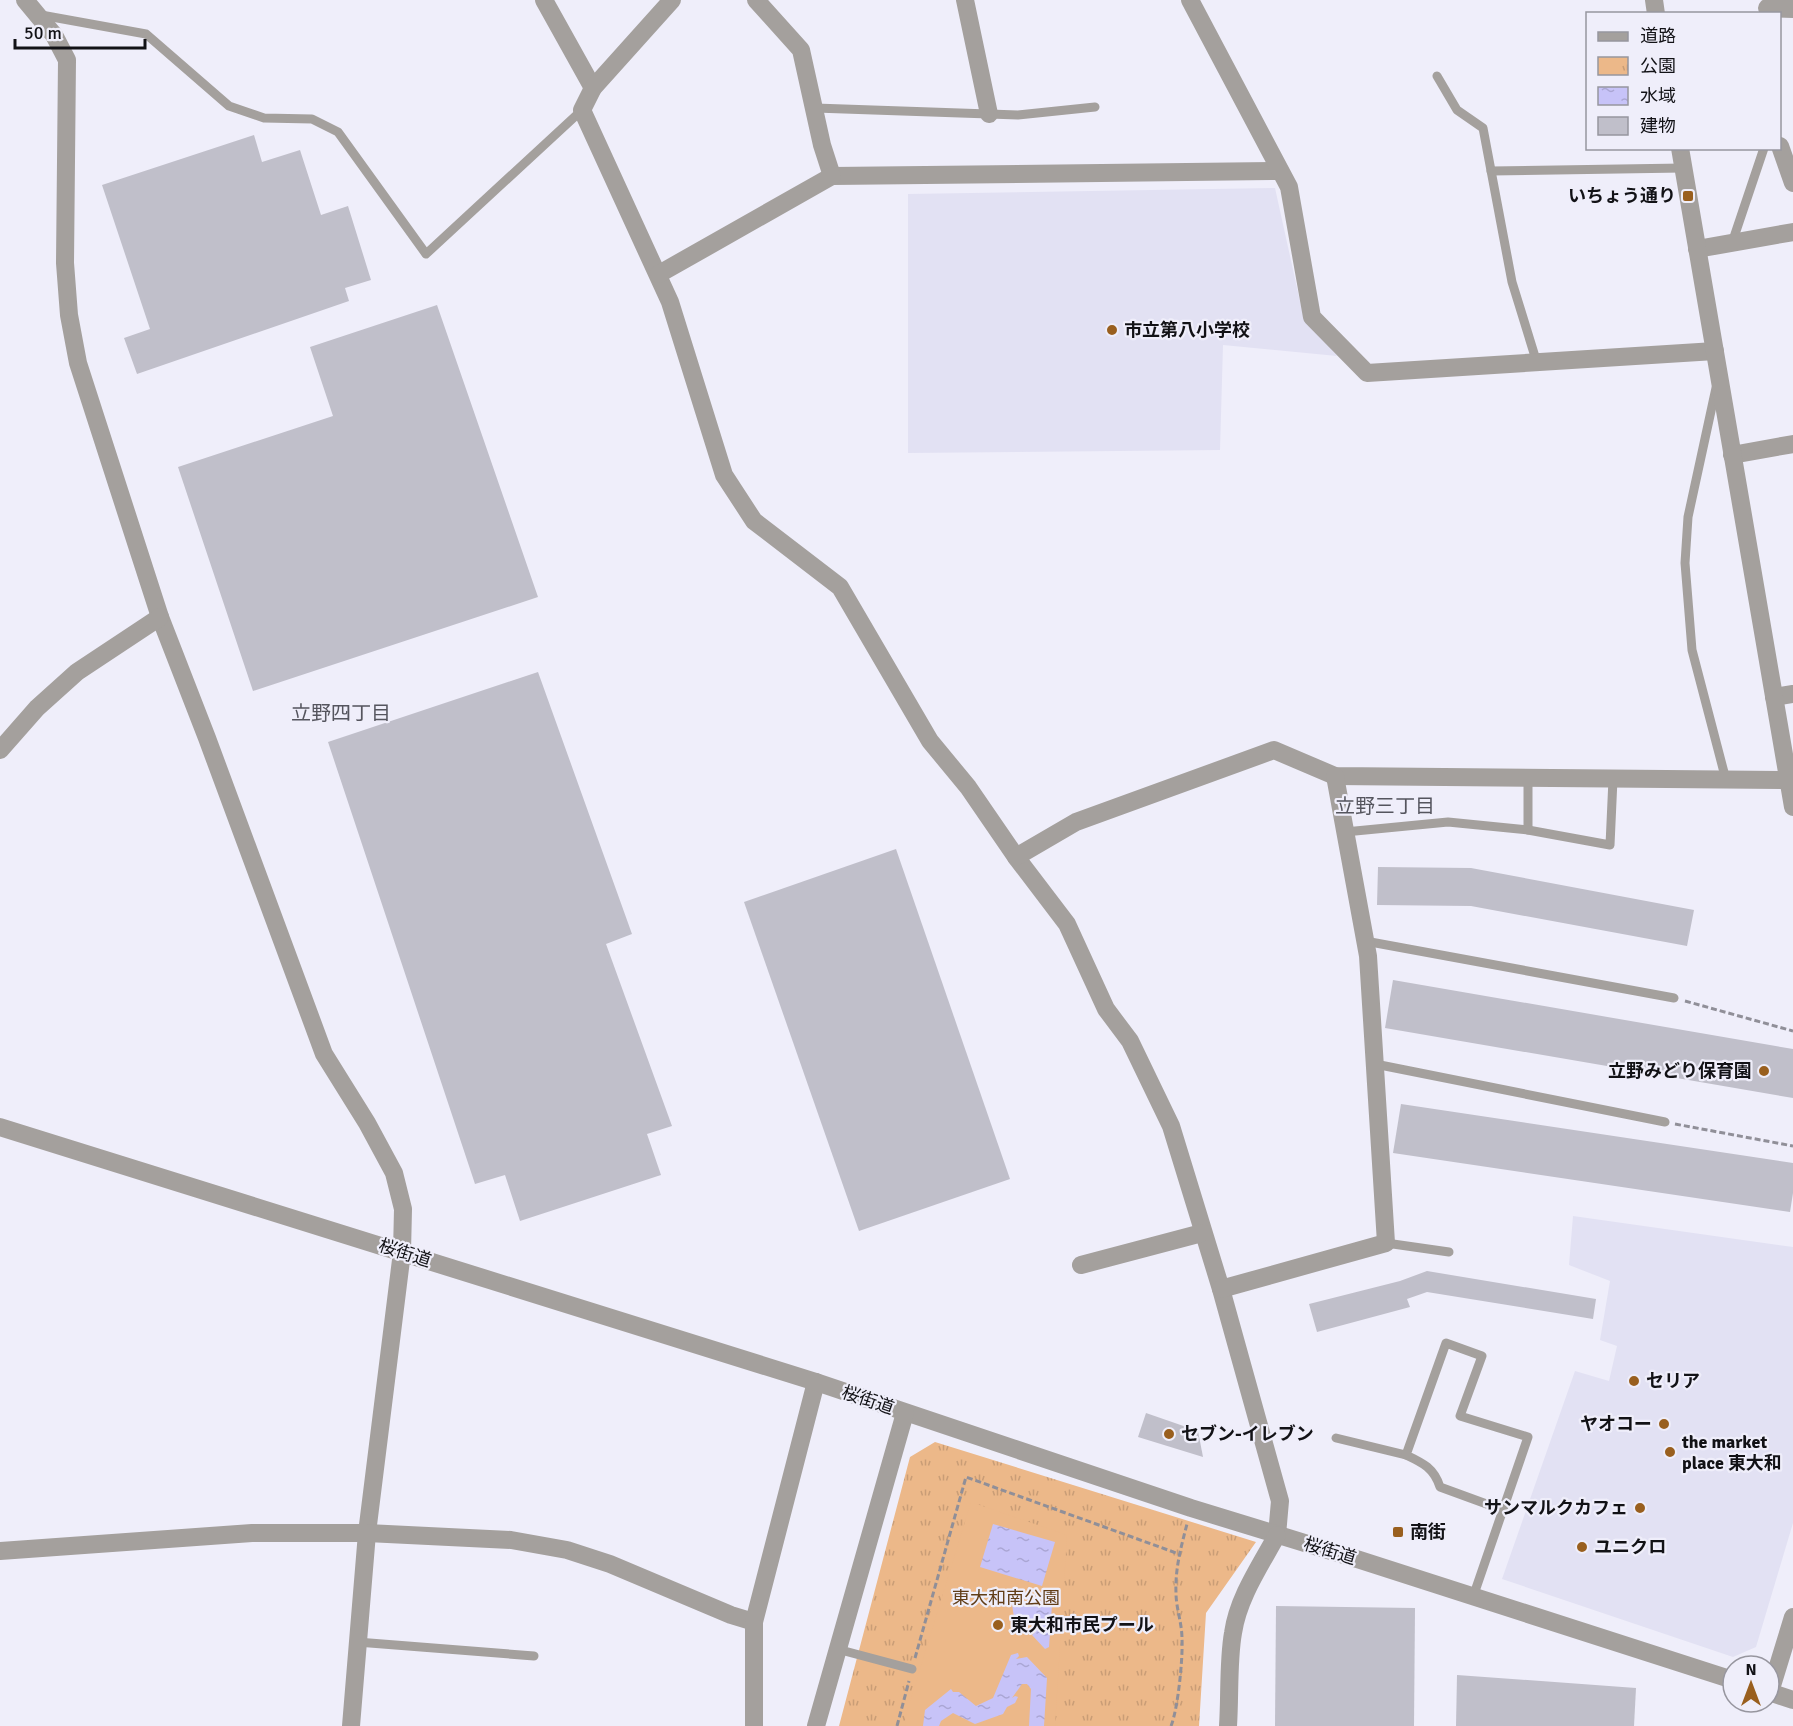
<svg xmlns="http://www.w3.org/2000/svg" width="1793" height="1726" font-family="Signika,'Noto Sans JP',sans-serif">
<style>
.built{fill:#e2e1f3}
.park{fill:url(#park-tufts)}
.garden{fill:#ecb889}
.water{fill:url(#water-ripples)}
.building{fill:#c0bfca}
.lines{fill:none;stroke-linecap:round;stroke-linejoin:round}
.path{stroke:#908f98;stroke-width:3;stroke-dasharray:6 3;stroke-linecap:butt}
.service{stroke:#a4a09d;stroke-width:9}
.minor{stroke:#a4a09d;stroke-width:18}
.tertiary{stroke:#a4a09d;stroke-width:18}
.poi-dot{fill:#995f1e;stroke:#efeefa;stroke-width:2}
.labels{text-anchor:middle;stroke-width:4.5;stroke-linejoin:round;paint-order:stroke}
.poi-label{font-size:18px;font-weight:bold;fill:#121216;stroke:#efeefa;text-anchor:start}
.street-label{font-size:18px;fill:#121216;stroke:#efeefa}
.park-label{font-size:18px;fill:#613d17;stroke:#efeefa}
.neighbourhood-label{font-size:20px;fill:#55555e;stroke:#efeefa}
</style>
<defs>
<pattern id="park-tufts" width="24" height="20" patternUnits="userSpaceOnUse" patternTransform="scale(1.5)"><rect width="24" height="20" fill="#ecb889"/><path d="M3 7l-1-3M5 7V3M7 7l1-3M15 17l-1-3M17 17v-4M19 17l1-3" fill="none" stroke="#c99d76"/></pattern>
<pattern id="water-ripples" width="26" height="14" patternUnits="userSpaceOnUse" patternTransform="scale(1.5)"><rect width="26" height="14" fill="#c7c3f8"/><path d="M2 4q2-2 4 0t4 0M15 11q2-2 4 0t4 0" fill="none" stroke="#aaa6d4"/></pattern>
</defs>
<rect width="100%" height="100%" fill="#efeefa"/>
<g class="built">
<polygon points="1275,188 1303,315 1337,356 1223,345 1220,450 908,453 908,194"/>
<polygon points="1573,1216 1793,1247 1793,1523 1756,1647 1733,1657 1502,1579 1575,1371 1609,1381 1617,1346 1600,1340 1610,1281 1569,1265"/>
</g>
<polygon class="park" points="935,1442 1256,1542 1206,1613 1199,1726 839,1726 910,1457"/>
<polygon class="garden" points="971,1502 1067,1535 1055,1726 905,1726 906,1715"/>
<g class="water">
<polygon points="993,1524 1055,1542 1042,1586 980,1567"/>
<polygon points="1018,1598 1035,1606 1046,1604 1052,1605 1049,1647 1045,1649 1032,1635 1036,1631 1033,1621 1030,1620 1015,1624 1012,1604"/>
<polygon points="1018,1653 1019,1656 1016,1659 1027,1657 1047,1678 1044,1726 1029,1726 1031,1689 1027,1684 1022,1684 1012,1698 1015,1696 1018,1697 1015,1703 1007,1707 1003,1714 975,1724 953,1713 941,1721 939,1726 923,1726 925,1710 951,1689 953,1692 959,1692 976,1706 993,1698 1011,1655"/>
</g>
<g class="building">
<polygon points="254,135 262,162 300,150 321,215 348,206 371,280 345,288 349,301 137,374 124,338 150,329 102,185"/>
<polygon points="437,305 538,597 253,691 178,467 333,416 310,347"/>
<polygon points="538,672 632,934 606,944 672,1126 647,1134 661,1175 520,1221 505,1175 475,1184 328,742"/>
<polygon points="896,849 1010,1179 859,1231 744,902"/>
<polygon points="1378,867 1471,868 1694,910 1687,946 1471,906 1377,905"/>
<polygon points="1393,980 1793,1049 1793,1098 1385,1028"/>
<polygon points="1401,1104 1793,1163 1793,1193 1790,1212 1393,1153"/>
<polygon points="1427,1271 1596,1299 1593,1319 1427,1292 1407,1299 1410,1307 1317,1332 1309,1304 1400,1281"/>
<polygon points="1146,1413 1198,1431 1203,1457 1138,1437"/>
<polygon points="1276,1606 1415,1608 1414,1726 1275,1726"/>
<polygon points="1457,1675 1636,1688 1634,1726 1456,1726"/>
</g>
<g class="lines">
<g class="path">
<polyline points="1685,1001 1793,1031"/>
<polyline points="1675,1124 1793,1146"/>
<polyline points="915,1658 966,1477 1179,1554"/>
<polyline points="897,1726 909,1681"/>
<path d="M 1171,1726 C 1178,1709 1183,1658 1182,1639 C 1182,1623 1176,1608 1176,1593 C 1175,1569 1181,1547 1187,1524"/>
</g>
<g class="service">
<polyline points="41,15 146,34 229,106 264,118 312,119 338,132 426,254 582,110"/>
<polyline points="1437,76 1457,110 1483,128 1512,282 1537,363"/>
<polyline points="815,108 1018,115 1095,107"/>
<polyline points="1491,171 1683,168"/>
<polyline points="1732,243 1764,148"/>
<polyline points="1716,388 1688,517 1685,563 1692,650 1726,780"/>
<polyline points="1528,778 1528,830"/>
<polyline points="1345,832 1448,822 1528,830 1610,845 1613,779"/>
<polyline points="1365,941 1674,998"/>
<polyline points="1375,1064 1665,1122"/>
<polyline points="1386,1243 1449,1252"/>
<polyline points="1336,1438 1406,1455"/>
<path d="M 1473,1597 L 1528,1437 L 1460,1416 L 1482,1356 L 1446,1343 L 1406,1455 C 1423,1463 1434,1468 1440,1487 L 1503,1510"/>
<polyline points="357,1642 534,1656"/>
<polyline points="837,1649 912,1669"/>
</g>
<g class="minor">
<polyline points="25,0 54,35 67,60 65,263 69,315 78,363 160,617 207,738 324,1054 367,1123 394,1173 403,1209 402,1252 367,1533 351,1726"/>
<polyline points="544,0 593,88"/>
<polyline points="672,0 593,88 582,110 670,302 724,475 754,521 840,587 930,741 968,787 1016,857 1067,924 1106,1009 1130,1041 1171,1126 1221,1289 1280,1501 1277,1535"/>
<polyline points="756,0 801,50 822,145 832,176 1280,171"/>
<polyline points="965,0 989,114"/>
<polyline points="1767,8 1793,9"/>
<polyline points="1780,146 1793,183"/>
<polyline points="1697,249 1793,232"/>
<polyline points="659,274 832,176"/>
<polyline points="1732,455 1793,444"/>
<polyline points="1774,697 1793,694"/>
<polyline points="0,750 37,708 77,672 160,617"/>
<polyline points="1016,857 1076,822 1274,750 1335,776 1788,780"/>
<polyline points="1081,1265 1202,1233"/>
<polyline points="1221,1289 1386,1243 1368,956 1335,776"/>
<polyline points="0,1551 252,1533 367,1533 511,1540 567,1550 610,1564 731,1615 754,1622"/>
<polyline points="754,1726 754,1622 816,1382"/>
</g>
<g class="tertiary">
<polyline points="1190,0 1289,187 1312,317 1367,373 1715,351"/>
<polyline points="1654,0 1656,14"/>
<polyline points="1680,148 1793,807"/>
<polyline points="0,1127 816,1382 1191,1508 1360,1560 1733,1680"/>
<polyline points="1769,1692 1793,1700"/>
<polyline points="1770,1692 1793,1617"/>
<polyline points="816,1726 905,1413"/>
<path d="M 1228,1726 C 1230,1697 1228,1661 1233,1633 C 1238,1598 1260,1566 1277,1535"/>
</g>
</g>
<g class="poi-dot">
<rect x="1682" y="190" width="12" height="12" rx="3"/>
<circle cx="1112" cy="330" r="6"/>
<circle cx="1764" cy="1071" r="6"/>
<circle cx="1634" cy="1381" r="6"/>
<circle cx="1664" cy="1424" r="6"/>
<circle cx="1169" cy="1434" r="6"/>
<circle cx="1670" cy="1452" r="6"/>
<circle cx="1640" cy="1508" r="6"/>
<rect x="1392" y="1526" width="12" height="12" rx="3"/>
<circle cx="1582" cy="1547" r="6"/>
<circle cx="998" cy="1625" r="6"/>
</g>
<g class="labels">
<g class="poi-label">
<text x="1676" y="202" text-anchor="end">いちょう通り</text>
<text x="1124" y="336">市立第八小学校</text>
<text x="1752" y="1077" text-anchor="end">立野みどり保育園</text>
<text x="1646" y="1387">セリア</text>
<text x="1652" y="1430" text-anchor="end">ヤオコー</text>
<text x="1181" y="1440">セブン-イレブン</text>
<text x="1682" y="1448">the market<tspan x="1682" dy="21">place 東大和</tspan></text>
<text x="1628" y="1514" text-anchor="end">サンマルクカフェ</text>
<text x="1410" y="1538">南街</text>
<text x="1594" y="1553">ユニクロ</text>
<text x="1010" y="1631">東大和市民プール</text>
</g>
<g class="street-label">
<text transform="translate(405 1253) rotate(18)" y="6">桜街道</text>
<text transform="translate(868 1400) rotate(19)" y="6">桜街道</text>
<text transform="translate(1330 1551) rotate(17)" y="6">桜街道</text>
</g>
<g class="park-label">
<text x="1006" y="1604">東大和南公園</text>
</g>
<g class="neighbourhood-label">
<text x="341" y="720">立野四丁目</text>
<text x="1385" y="813">立野三丁目</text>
</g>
</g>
<rect x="1586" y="12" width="195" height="138" fill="#efeefa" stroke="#97969f" stroke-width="1.5"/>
<rect x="1598" y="32" width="30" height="9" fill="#a4a09d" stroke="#97969f" stroke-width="1.5"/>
<text x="1640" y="42" font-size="18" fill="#121216">道路</text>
<rect x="1598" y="57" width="30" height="18" fill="url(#park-tufts)" stroke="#97969f" stroke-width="1.5"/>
<text x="1640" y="72" font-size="18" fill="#121216">公園</text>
<rect x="1598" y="87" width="30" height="18" fill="url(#water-ripples)" stroke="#97969f" stroke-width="1.5"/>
<text x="1640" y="102" font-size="18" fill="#121216">水域</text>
<rect x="1598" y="117" width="30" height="18" fill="#c0bfca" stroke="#97969f" stroke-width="1.5"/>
<text x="1640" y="132" font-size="18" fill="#121216">建物</text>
<g transform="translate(1751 1684)"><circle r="28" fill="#efeefa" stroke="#97969f" stroke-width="1.5"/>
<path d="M0-4.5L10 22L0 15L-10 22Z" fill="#995f1e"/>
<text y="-9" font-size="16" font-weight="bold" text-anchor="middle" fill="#121216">N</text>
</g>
<path d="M15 39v9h130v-9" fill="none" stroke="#121216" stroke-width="3"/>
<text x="24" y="39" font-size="18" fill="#121216" stroke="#efeefa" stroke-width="4.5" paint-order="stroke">50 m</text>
</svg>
